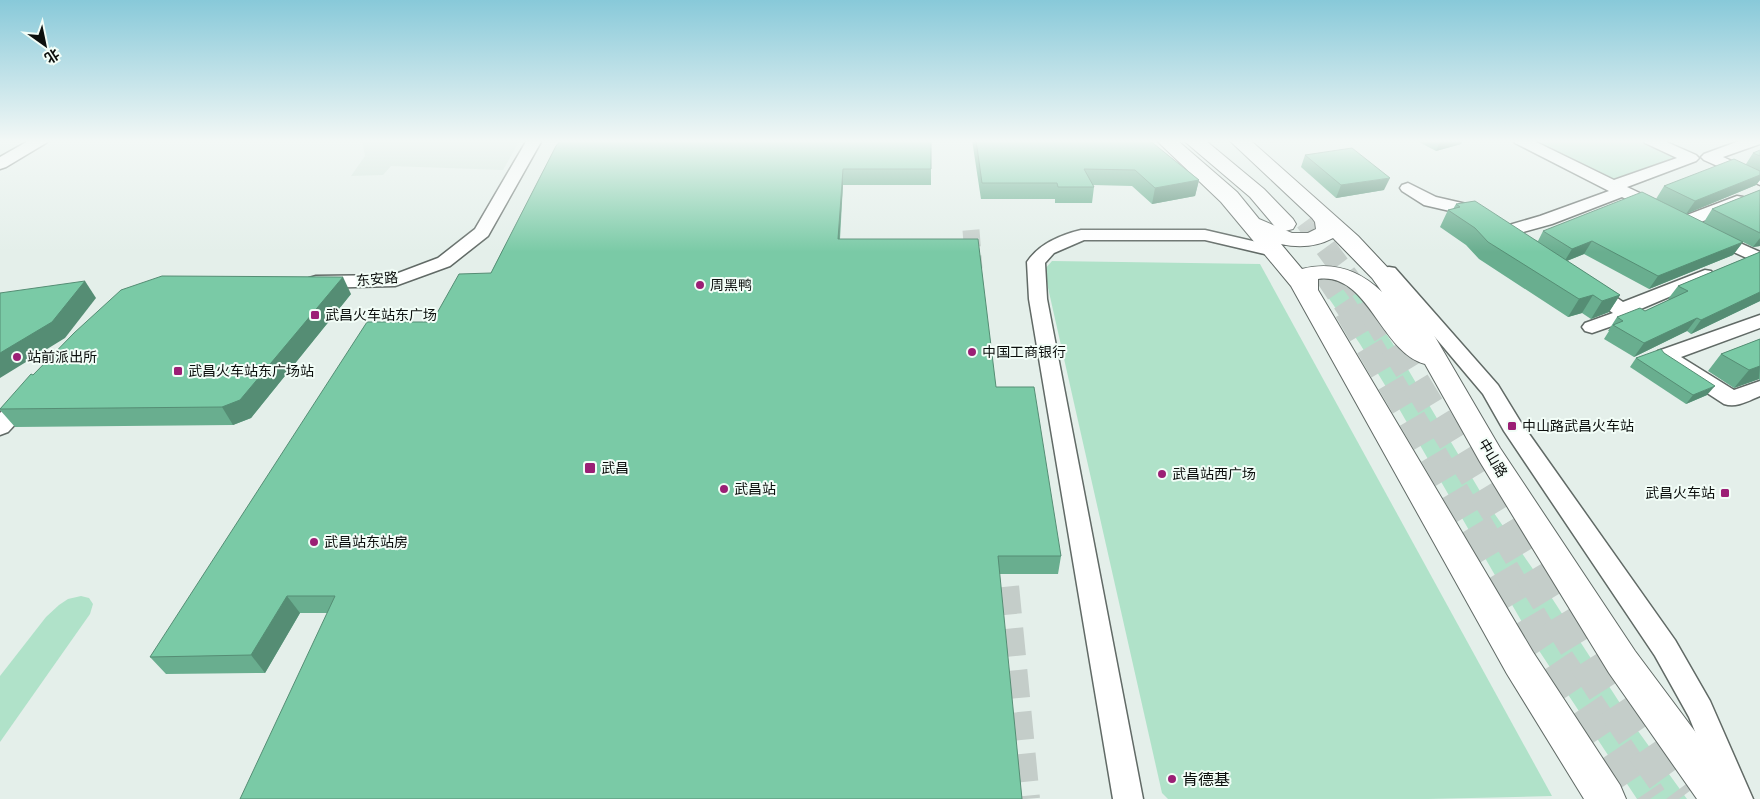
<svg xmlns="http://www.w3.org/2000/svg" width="1760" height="799" font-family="'Golos Text','Noto Sans SC',sans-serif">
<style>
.built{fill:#d2e4db}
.green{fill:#b0e2c9}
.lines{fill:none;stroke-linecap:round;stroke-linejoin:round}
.minor-tunnel-far1{stroke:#c4cdc9;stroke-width:17;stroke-dasharray:17 9;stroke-linecap:butt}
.minor-tunnel{stroke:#c4cdc9;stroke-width:28;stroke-dasharray:28 14;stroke-linecap:butt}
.highway-tunnel-far2{stroke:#c4cdc9;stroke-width:22;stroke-dasharray:22 11;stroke-linecap:butt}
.highway-tunnel-far1{stroke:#c4cdc9;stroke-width:28;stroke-dasharray:28 14;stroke-linecap:butt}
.highway-tunnel{stroke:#c4cdc9;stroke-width:35;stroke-dasharray:35 18;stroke-linecap:butt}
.minor-casing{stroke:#616a66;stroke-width:3}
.major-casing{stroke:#616a66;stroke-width:2}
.highway-casing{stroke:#616a66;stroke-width:2}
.minor{fill:#fff;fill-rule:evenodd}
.major{fill:#fff;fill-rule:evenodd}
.highway{fill:#fff;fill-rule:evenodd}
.wall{fill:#69ae8f}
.shaded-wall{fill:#558d74}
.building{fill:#7acaa6;stroke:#558d74}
.poi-dot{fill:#9b1f75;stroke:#f2fdf7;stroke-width:2}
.labels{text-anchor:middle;stroke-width:4;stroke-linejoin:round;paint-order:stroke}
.street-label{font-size:14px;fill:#0c0f0d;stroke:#f2fdf7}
.poi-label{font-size:14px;fill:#0c0f0d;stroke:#f2fdf7;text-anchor:start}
.near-poi-label{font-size:16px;fill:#0c0f0d;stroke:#f2fdf7;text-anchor:start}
</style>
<rect width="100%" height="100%" fill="#e4efea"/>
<polygon class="built" points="362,140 520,140 503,170 391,166 383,175 351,176 365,156"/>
<g class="green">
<polygon points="1529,140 1640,140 1677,157 1610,180"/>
<polygon points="1052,261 1260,264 1552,796 1428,799 1168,799 1162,793 1044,270"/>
<polygon points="1315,278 1342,279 1363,299 1393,344 1487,503 1535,572 1638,731 1687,799 1637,799 1534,643 1394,400 1360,344"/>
<polygon points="81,596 89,598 93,604 90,614 0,742 0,676 46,617 59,605 68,599"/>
</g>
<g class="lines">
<polyline class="minor-tunnel-far1" points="971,230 974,269"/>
<polyline class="minor-tunnel" points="1001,545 1026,799"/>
<g class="highway-tunnel-far2">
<polyline points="1306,221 1373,311"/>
<polyline points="1325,275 1349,311"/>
</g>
<g class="highway-tunnel-far1">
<polyline points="1348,310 1476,527"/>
<polyline points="1372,310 1504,527"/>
</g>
<g class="highway-tunnel">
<polyline points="1475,525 1538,632 1650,799"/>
<path d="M 1503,525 C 1559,618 1614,712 1679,799"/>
</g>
<defs>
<g id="minor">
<polygon points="30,140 49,140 46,143 6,167 0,169 0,157"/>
<polygon points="527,140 542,140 488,236 450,266 395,286 316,288 309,286 307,282 309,278 316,276 393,275 438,258 475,229"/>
<polygon points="1513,140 1532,140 1614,180 1677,158 1645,143 1643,140 1662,140 1696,155 1699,158 1696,161 1627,187 1665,205 1667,209 1665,213 1653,213 1622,197 1552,224 1505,237 1499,236 1496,232 1499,228 1540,216 1609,191 1515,143"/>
<polygon points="1742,140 1760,140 1760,144 1723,157 1760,174 1760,185 1704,160 1701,157 1704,154"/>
<polygon points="1408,183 1436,197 1475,206 1489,217 1487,221 1475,221 1463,214 1424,205 1402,191 1400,188 1402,185"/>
<polygon points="1737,196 1743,197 1745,201 1743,205 1691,226 1679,226 1676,222 1679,218"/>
<path d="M 1081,230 L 1205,230 L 1283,248 L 1286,252 L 1283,256 L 1277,257 L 1205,240 L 1084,240 L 1054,253 L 1045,263 L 1047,299 L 1143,799 L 1113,799 L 1029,299 L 1027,262 C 1039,244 1060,235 1081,230 Z"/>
<polygon points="1713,231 1760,252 1760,264 1707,240 1704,236 1707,232"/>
<polygon points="1389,267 1395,268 1498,385 1520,421 1675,640 1710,701 1753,799 1723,799 1689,717 1655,656 1504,431 1483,394 1380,272 1383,268"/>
<path d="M 1705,270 L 1711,271 L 1714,275 L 1711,279 L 1636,311 L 1638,314 L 1635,318 L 1592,333 L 1585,331 L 1582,327 L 1585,323 L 1613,313 L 1583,293 L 1581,289 L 1583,285 C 1598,281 1611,294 1623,302 Z"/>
<path d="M 1760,315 L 1760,328 L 1681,357 L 1734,390 L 1760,381 L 1760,396 C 1748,401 1737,408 1724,404 L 1658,361 L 1655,356 L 1658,351 Z"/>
<polygon points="27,391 35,393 38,398 35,403 8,432 0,435 0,413 19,393"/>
</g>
<path id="major" d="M 1156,140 L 1177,140 L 1237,192 L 1259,219 L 1292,233 L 1308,233 L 1316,229 L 1315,222 L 1312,218 L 1229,140 L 1250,140 L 1358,236 L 1388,268 L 1414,301 L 1500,448 L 1635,651 L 1735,785 L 1741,799 L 1697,799 L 1609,673 L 1480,462 L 1425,364 C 1380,352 1369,272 1318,279 L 1318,290 L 1533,652 L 1620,785 L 1626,799 L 1584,799 L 1507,674 L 1291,286 L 1221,202 ZM 1333,238 L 1372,278 L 1382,292 C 1359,270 1333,261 1302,269 L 1281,244 C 1299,248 1316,247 1333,238 Z"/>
<polygon id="highway" points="1183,140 1205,140 1264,189 1293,219 1296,224 1293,229 1285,231 1277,229 1250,197"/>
</defs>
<use href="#minor" class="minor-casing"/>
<use href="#major" class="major-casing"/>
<use href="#highway" class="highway-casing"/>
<use href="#minor" class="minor"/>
<use href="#major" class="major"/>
<use href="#highway" class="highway"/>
</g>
<g class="wall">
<polygon points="972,140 1149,140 1199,180 1195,196 1152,204 1132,186 1093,185 1094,187 1092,203 1055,203 1055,199 981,199"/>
<polygon points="1418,140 1463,140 1461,144 1436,151 1417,141"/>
<polygon points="556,146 931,169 931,185 843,185 840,239 996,387 1061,556 1058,574 999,574 327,613 300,613 265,673 166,674 150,657 432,322 491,273"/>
<polygon points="1760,150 1760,180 1756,185 1686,214 1656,199 1664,186 1746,164 1753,153"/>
<polygon points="1305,155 1384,190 1336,198 1301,167"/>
<polygon points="1760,190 1760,246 1753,247 1743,242 1733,255 1649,289 1584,254 1567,261 1620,295 1609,312 1591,319 1582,313 1568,317 1479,259 1466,245 1440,227 1448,210 1453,209 1456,204 1538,241 1543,231 1704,222 1712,209"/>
<polygon points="1760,252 1760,301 1691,334 1687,331 1634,357 1604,339 1609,331 1608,331 1617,317 1645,311 1669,300 1668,299 1678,286"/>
<polygon points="351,294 251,418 233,425 15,427 0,410 0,409 33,375"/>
<polygon points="1760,339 1760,381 1759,379 1734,388 1708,371 1721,354"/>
<polygon points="1664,353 1707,395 1686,404 1630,367 1636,358"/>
</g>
<g class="shaded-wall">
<polygon points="1441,140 1463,140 1461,144 1436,151"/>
<polygon points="843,169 843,185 838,256 838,239"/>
<polygon points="1760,175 1760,180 1756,185 1686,214 1695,201"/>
<polygon points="1390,178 1384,190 1336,198 1341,185"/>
<polygon points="1199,180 1195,196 1152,204 1155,188"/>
<polygon points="1760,238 1760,246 1753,247"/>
<polygon points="1592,241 1584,254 1564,262 1572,249"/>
<polygon points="1743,242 1733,255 1649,289 1658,276"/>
<polygon points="343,277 351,294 251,418 233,425 222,407"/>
<polygon points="85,281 96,298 65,338 0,378 0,353"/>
<polygon points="1760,292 1760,301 1691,334 1701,320"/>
<polygon points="1593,295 1582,313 1568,317 1579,299"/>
<polygon points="1620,295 1609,312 1591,319 1602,301"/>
<polygon points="1697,318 1687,331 1634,357 1644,343"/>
<polygon points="1760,366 1759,379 1734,388 1749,370"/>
<polygon points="1715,386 1707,395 1686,404 1693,395"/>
<polygon points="287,596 300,613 265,673 251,655"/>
</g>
<g class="building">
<polygon points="561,140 931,140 931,169 843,169 838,239 978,239 996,387 1034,387 1061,556 998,556 1022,799 240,799 335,596 287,596 251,655 150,657 367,322 432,322 459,274 491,273 556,146"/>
<polygon points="976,140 1149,140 1199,180 1155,188 1135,170 1084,169 1094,187 1058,187 1057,183 982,183"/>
<polygon points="1352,148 1390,178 1341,185 1305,155"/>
<polygon points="1760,150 1760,156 1753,153"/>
<polygon points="1734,159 1760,171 1760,175 1695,201 1664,186"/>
<polygon points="1760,190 1760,233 1712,209"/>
<polygon points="1642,192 1743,242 1658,276 1592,241 1572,249 1543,231"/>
<polygon points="1475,201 1620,295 1602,301 1593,295 1579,299 1488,242 1475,228 1448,210 1460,207 1456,204"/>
<polygon points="1760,252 1760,292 1701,320 1697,318 1644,343 1613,325 1623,321 1617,317 1640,308 1645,311 1688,291 1678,286"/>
<polygon points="162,276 343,277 240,400 222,407 0,409 31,374 33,375 74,333 121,290"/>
<polygon points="85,281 52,322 0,353 0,293"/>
<polygon points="1760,339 1760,366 1749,370 1721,354"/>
<polygon points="1661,349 1664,353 1715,386 1693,395 1636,358"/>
</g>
<linearGradient id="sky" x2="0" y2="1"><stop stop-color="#88c9d9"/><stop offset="0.56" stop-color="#f3f8f6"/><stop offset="1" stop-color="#f3f8f6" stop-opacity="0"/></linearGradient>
<rect width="1760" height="252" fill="url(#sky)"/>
<g class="poi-dot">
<circle cx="700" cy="285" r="5"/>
<rect x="310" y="310" width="10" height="10" rx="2.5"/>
<circle cx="972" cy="352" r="5"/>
<circle cx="17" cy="357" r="5"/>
<rect x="173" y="366" width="10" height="10" rx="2.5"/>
<rect x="1507" y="421" width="10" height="10" rx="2.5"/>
<rect x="584" y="462" width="12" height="12" rx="2.5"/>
<circle cx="1162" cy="474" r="5"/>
<circle cx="724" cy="489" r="5"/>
<rect x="1720" y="488" width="10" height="10" rx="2.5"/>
<circle cx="314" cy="542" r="5"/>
<circle cx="1172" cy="779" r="5"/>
</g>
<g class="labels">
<g class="street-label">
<text transform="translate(377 279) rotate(-5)" y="5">东安路</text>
<text transform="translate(1493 458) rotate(59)" y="5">中山路</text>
</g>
<g class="poi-label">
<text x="710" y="290">周黑鸭</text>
<text x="325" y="320">武昌火车站东广场</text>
<text x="982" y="357">中国工商银行</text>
<text x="27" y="362">站前派出所</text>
<text x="188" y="376">武昌火车站东广场站</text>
<text x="1522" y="431">中山路武昌火车站</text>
<text x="601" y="473">武昌</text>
<text x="1172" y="479">武昌站西广场</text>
<text x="734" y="494">武昌站</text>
<text x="1715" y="498" text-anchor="end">武昌火车站</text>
<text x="324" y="547">武昌站东站房</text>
</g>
<g class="near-poi-label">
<text x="1182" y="785">肯德基</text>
</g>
</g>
<g transform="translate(45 45) rotate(147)" stroke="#f2fdf7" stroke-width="4" paint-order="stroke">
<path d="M0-4L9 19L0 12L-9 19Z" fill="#0c0f0d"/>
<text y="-8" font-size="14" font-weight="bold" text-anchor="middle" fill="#0c0f0d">北</text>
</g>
</svg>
